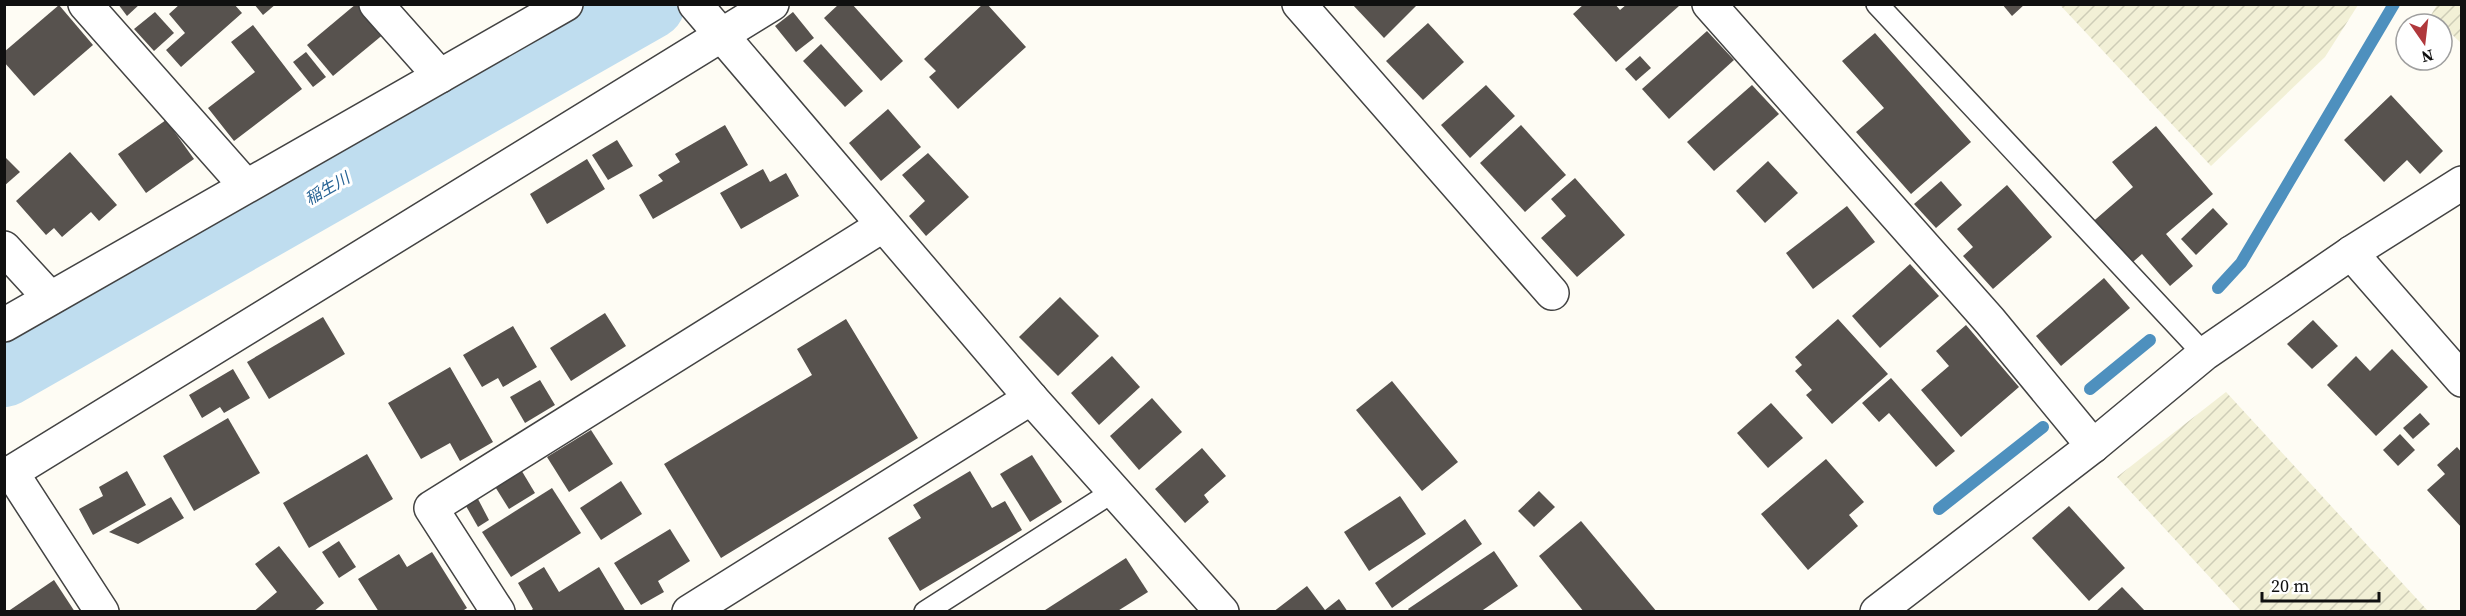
<svg xmlns="http://www.w3.org/2000/svg" width="2466" height="616" font-family="'Source Serif 4','Noto Sans JP',serif">
<style>
.farmland{fill:url(#farmland-furrows)}
.lines{fill:none;stroke-linecap:round;stroke-linejoin:round}
.stream{stroke:#4e90be;stroke-width:12}
.river{stroke:#bfddef;stroke-width:70}
.building{fill:#57524e}
.service-casing{stroke:#434343;stroke-width:24}
.minor-casing{stroke:#434343;stroke-width:36}
.tertiary-casing{stroke:#434343;stroke-width:36}
.service{stroke:#fff;stroke-width:21}
.minor{stroke:#fff;stroke-width:33}
.tertiary{stroke:#fff;stroke-width:33}
.labels{text-anchor:middle;stroke-width:6;stroke-linejoin:round;paint-order:stroke}
.water-label{font-size:16px;font-style:italic;fill:#276394;stroke:#fff}
</style>
<defs>
<pattern id="farmland-furrows" width="10" height="10" patternUnits="userSpaceOnUse" patternTransform="scale(1.5)"><rect width="10" height="10" fill="#f2f0d6"/><path d="M-1 1l2-2M0 10L10 0M9 11l2-2" fill="none" stroke="#cecdb7"/></pattern>
</defs>
<rect width="100%" height="100%" fill="#fefcf4"/>
<g class="farmland">
<polygon points="2060,5 2358,5 2325,57 2211,166"/>
<polygon points="2437,5 2461,5 2461,43 2431,15"/>
<polygon points="2226,392 2428,611 2241,611 2117,477"/>
</g>
<g class="lines">
<g class="stream">
<polyline points="2218,288 2241,263 2394,4"/>
<polyline points="2090,389 2150,340"/>
<polyline points="1939,509 2043,427"/>
</g>
<polyline class="river" points="4,372 650,4"/>
</g>
<g class="building">
<polygon points="118,4 140,4 127,16"/>
<polygon points="180,4 234,4 242,13 181,67 166,50 185,33 169,14"/>
<polygon points="254,4 276,4 263,15"/>
<polygon points="356,4 361,4 385,33 333,76 307,45"/>
<polygon points="839,4 852,4 903,61 881,81 824,18"/>
<polygon points="983,4 987,4 1026,47 958,109 929,77 936,71 924,59"/>
<polygon points="1352,4 1418,4 1384,38"/>
<polygon points="1584,4 1615,4 1620,10 1627,4 1679,6 1616,62 1573,14"/>
<polygon points="2002,4 2025,4 2012,16"/>
<polygon points="59,5 93,45 34,96 4,62 4,52"/>
<polygon points="155,12 174,33 154,51 134,29"/>
<polygon points="793,12 814,38 796,52 775,26"/>
<polygon points="1428,23 1464,62 1423,100 1386,61"/>
<polygon points="253,25 302,89 234,141 208,108 255,72 231,42"/>
<polygon points="1707,31 1734,60 1669,119 1642,89"/>
<polygon points="1875,33 1971,142 1911,194 1856,132 1884,108 1842,61"/>
<polygon points="821,44 863,91 845,107 803,61"/>
<polygon points="306,52 326,77 313,87 293,62"/>
<polygon points="1640,56 1651,68 1636,81 1625,69"/>
<polygon points="1486,85 1515,116 1470,158 1441,125"/>
<polygon points="1752,85 1779,114 1714,171 1687,142"/>
<polygon points="2391,95 2443,151 2420,174 2407,160 2384,182 2344,140"/>
<polygon points="888,109 921,147 881,181 849,143"/>
<polygon points="166,120 194,159 146,193 118,154"/>
<polygon points="725,125 748,165 653,219 639,195 663,181 658,175 680,162 675,154"/>
<polygon points="1521,125 1566,175 1525,212 1480,163"/>
<polygon points="2156,126 2213,194 2166,234 2193,266 2170,286 2142,254 2126,268 2089,225 2133,187 2112,162"/>
<polygon points="617,140 633,166 608,180 592,155"/>
<polygon points="70,152 117,205 99,221 91,212 62,237 54,228 46,235 16,201"/>
<polygon points="928,153 969,197 926,236 909,216 925,201 902,175"/>
<polygon points="4,156 20,172 4,186"/>
<polygon points="587,159 605,189 547,224 530,194"/>
<polygon points="1768,161 1798,193 1765,223 1736,191"/>
<polygon points="763,169 770,182 786,173 799,196 741,229 720,193"/>
<polygon points="1575,178 1625,235 1577,277 1541,238 1566,216 1551,199"/>
<polygon points="1941,181 1962,205 1936,228 1914,204"/>
<polygon points="2007,185 2052,237 1993,289 1963,256 1973,247 1957,229"/>
<polygon points="1847,206 1875,242 1813,289 1786,253"/>
<polygon points="2213,208 2228,224 2196,255 2181,239"/>
<polygon points="1910,264 1939,296 1880,348 1852,316"/>
<polygon points="2104,278 2130,308 2061,366 2036,336"/>
<polygon points="1060,297 1099,336 1058,376 1019,337"/>
<polygon points="605,313 626,346 571,381 550,348"/>
<polygon points="323,317 345,354 269,399 247,362"/>
<polygon points="846,319 918,438 721,558 664,464 812,375 797,349"/>
<polygon points="1838,319 1888,374 1832,424 1806,395 1812,390 1795,371 1802,365 1795,357"/>
<polygon points="2313,320 2338,346 2312,369 2287,344"/>
<polygon points="1966,325 2019,387 1961,437 1921,390 1949,366 1936,351"/>
<polygon points="513,326 537,367 503,387 498,378 482,387 463,355"/>
<polygon points="2392,349 2428,387 2376,436 2327,385 2356,356 2370,371"/>
<polygon points="1112,356 1140,387 1099,425 1071,393"/>
<polygon points="450,367 493,442 460,461 450,443 421,459 388,403"/>
<polygon points="233,369 250,398 224,413 220,407 202,418 189,395"/>
<polygon points="1891,378 1955,451 1936,467 1889,413 1879,422 1862,403"/>
<polygon points="540,380 555,405 525,423 510,397"/>
<polygon points="1392,381 1458,462 1422,491 1356,410"/>
<polygon points="1152,398 1182,432 1139,470 1110,436"/>
<polygon points="1771,403 1803,438 1768,468 1737,433"/>
<polygon points="2420,413 2430,424 2413,439 2403,428"/>
<polygon points="228,418 260,473 194,511 163,456"/>
<polygon points="591,430 613,464 569,492 547,457"/>
<polygon points="2400,434 2415,450 2398,466 2383,450"/>
<polygon points="2457,447 2462,453 2462,528 2427,490 2445,474 2437,465"/>
<polygon points="1202,448 1226,476 1204,495 1209,502 1185,523 1155,489"/>
<polygon points="367,454 393,499 309,548 283,503"/>
<polygon points="1032,455 1062,502 1030,522 1000,474"/>
<polygon points="1826,459 1864,502 1849,515 1858,526 1808,570 1761,514"/>
<polygon points="520,468 535,493 509,509 494,485"/>
<polygon points="127,471 146,505 93,535 79,509 103,496 99,487"/>
<polygon points="970,471 992,508 1005,501 1022,530 920,591 888,538 921,518 913,505"/>
<polygon points="621,481 642,514 601,540 580,508"/>
<polygon points="552,488 581,533 511,577 482,532"/>
<polygon points="1539,491 1555,507 1534,527 1518,511"/>
<polygon points="1400,496 1426,534 1369,571 1344,532"/>
<polygon points="171,497 184,518 138,544 109,532"/>
<polygon points="478,499 489,520 478,527 466,506"/>
<polygon points="2069,506 2125,568 2089,601 2032,538"/>
<polygon points="1465,519 1482,544 1392,608 1375,583"/>
<polygon points="1581,521 1657,612 1584,612 1539,556"/>
<polygon points="670,529 690,561 658,581 664,592 641,605 614,563"/>
<polygon points="339,541 356,567 339,578 322,552"/>
<polygon points="279,546 324,603 313,612 253,612 277,592 255,564"/>
<polygon points="1494,551 1518,586 1480,612 1410,612 1408,609"/>
<polygon points="432,552 467,608 461,612 379,612 358,579 399,554 407,567"/>
<polygon points="1126,558 1148,592 1116,612 1042,612"/>
<polygon points="544,567 559,592 599,567 626,612 529,612 533,609 518,583"/>
<polygon points="54,580 75,612 7,612"/>
<polygon points="1307,586 1325,610 1339,599 1348,612 1273,612"/>
<polygon points="2122,587 2146,612 2095,612"/>
</g>
<g class="lines">
<defs>
<g id="service">
<polyline points="1877,4 2204,354"/>
<polyline points="925,612 1114,491"/>
</g>
<g id="minor">
<polyline points="85,4 246,186"/>
<polyline points="376,4 440,76"/>
<polyline points="1299,4 1552,293"/>
<polyline points="1709,4 1990,321 2093,446"/>
<polyline points="4,248 50,298"/>
<polyline points="2351,253 2462,380"/>
<polyline points="4,325 566,4"/>
<polyline points="12,473 102,612"/>
<polyline points="4,477 772,4"/>
<polyline points="498,612 431,508 882,226"/>
<polyline points="689,612 1031,398"/>
</g>
<g id="tertiary">
<polyline points="695,4 1031,398 1222,612"/>
<polyline points="1877,612 2093,446 2204,354 2351,253 2462,183"/>
</g>
</defs>
<use href="#service" class="service-casing"/>
<use href="#minor" class="minor-casing"/>
<use href="#tertiary" class="tertiary-casing"/>
<use href="#service" class="service"/>
<use href="#minor" class="minor"/>
<use href="#tertiary" class="tertiary"/>
</g>
<g class="labels">
<g class="water-label">
<text transform="translate(327 188) rotate(-30)" y="6">稲生川</text>
</g>
</g>
<rect width="2466" height="616" fill="none" stroke="#101010" stroke-width="12"/>
<g transform="translate(2424 42) rotate(166)"><circle r="28" fill="#ffffff" stroke="#9f9f9f" stroke-width="1.5"/>
<path d="M0-4.5L10 22L0 15L-10 22Z" fill="#b0383c"/>
<text y="-9" font-size="16" font-weight="bold" text-anchor="middle" fill="#101010">N</text>
</g>
<path d="M2262 592v9h117v-9" fill="none" stroke="#101010" stroke-width="3"/>
<text x="2271" y="592" font-size="18" fill="#101010" stroke="#ffffff" stroke-width="4.5" paint-order="stroke">20 m</text>
</svg>
